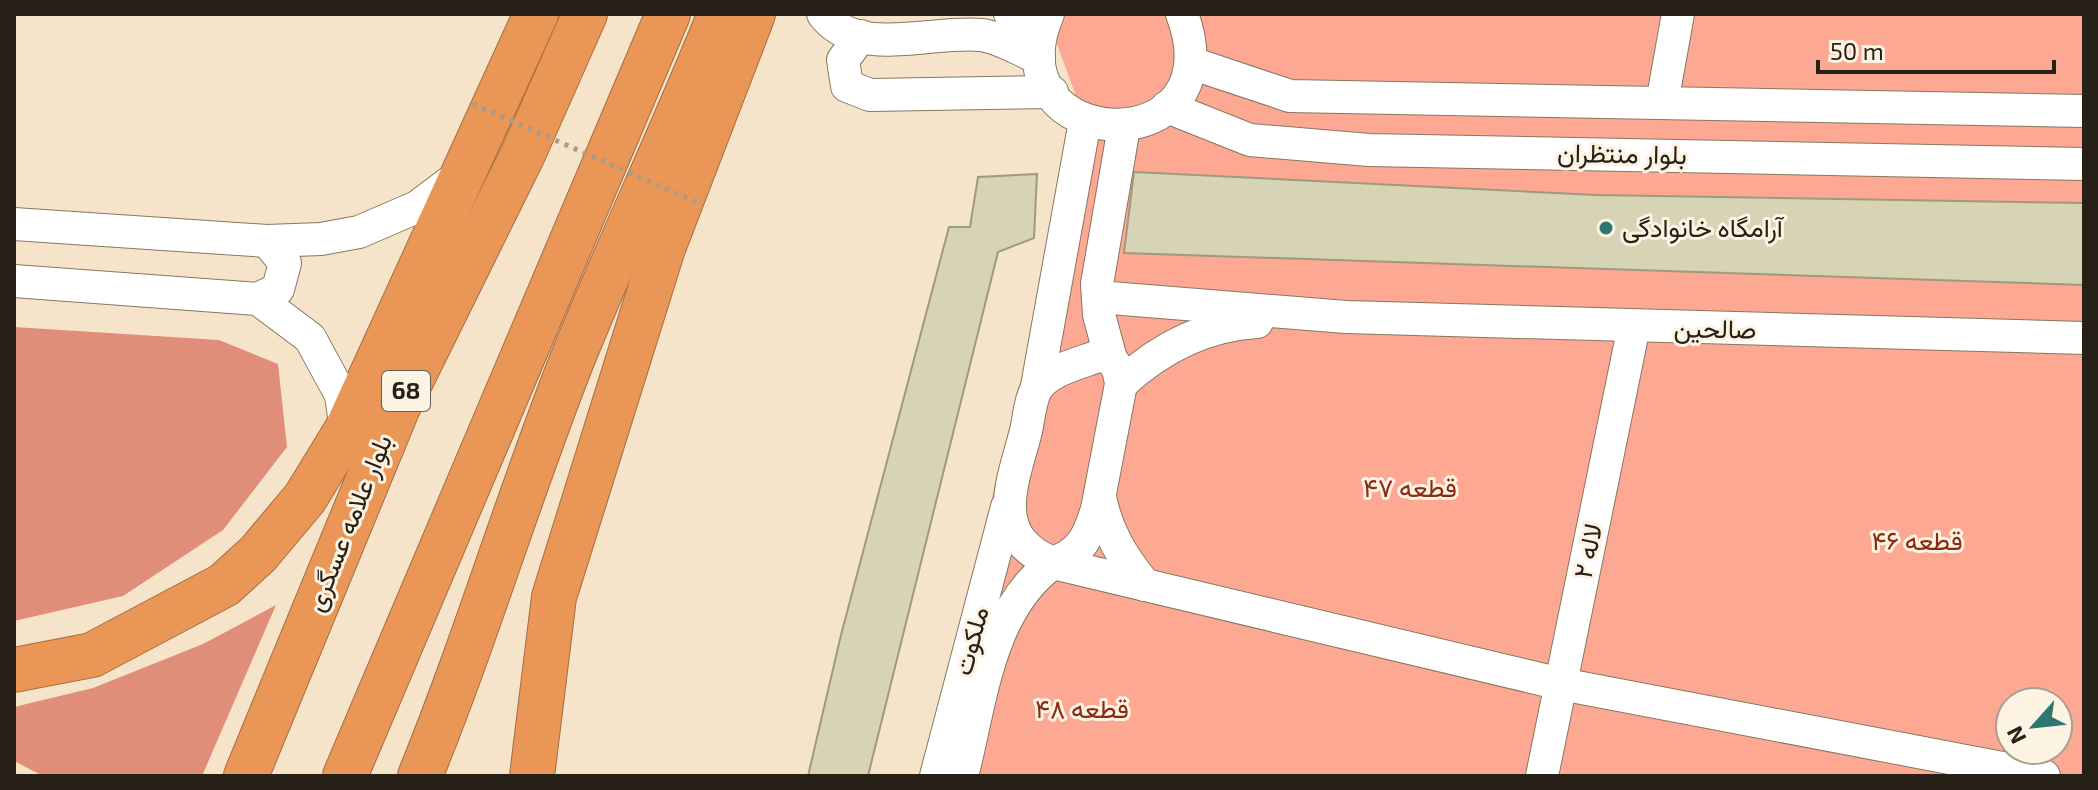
<svg xmlns="http://www.w3.org/2000/svg" width="2098" height="790" font-family="'Exo 2',Vazirmatn,sans-serif">
<style>
.green{fill:#fca893;fill-rule:evenodd}
.forest{fill:#e08e7a}
.building{fill:#d7d3b5;stroke:#9e9a7e;stroke-width:2}
.lines{fill:none;stroke-linecap:round;stroke-linejoin:round}
.minor-casing{stroke:#877760;stroke-width:34}
.highway-casing{stroke:#a56d41;stroke-width:46}
.minor{stroke:#fff;stroke-width:32}
.highway{stroke:#e99657;stroke-width:44}
.path-bridge{stroke:#a99b87;stroke-width:5;stroke-dasharray:4 6;stroke-linecap:butt}
.poi-dot{fill:#2e7670;stroke:#fdf3e3;stroke-width:3}
.labels{text-anchor:middle;stroke-width:6;stroke-linejoin:round;paint-order:stroke}
.shield{fill:#fdf3e3;stroke:#675f54;stroke-width:2}
.shield-label{font-size:24px;font-weight:bold;fill:#272017}
.street-label{font-size:26px;fill:#272017;stroke:#fdf3e3}
.poi-label{font-size:26px;fill:#272017;stroke:#fdf3e3;text-anchor:start}
.park-label{font-size:26px;fill:#8a2a13;stroke:#fdf3e3}
</style>
<rect width="100%" height="100%" fill="#f6e4ca"/>
<path class="green" d="M 1046,14 L 2084,14 L 2084,776 L 923,776 L 1085,121 ZM 2010,702 L 2058,702 L 2058,750 L 2010,750 Z"/>
<g class="forest">
<polygon points="14,327 219,340 278,364 287,447 223,530 123,596 14,621"/>
<polygon points="276,605 202,776 43,776 14,761 14,707 93,688 203,644"/>
</g>
<g class="building">
<polygon points="1134,172 1596,195 2084,203 2084,285 1124,253"/>
<polygon points="1037,174 1034,238 998,252 868,776 808,776 841,635 949,227 970,227 978,177"/>
</g>
<g class="lines">
<defs>
<g id="minor">
<path d="M 823,14 C 857,59 932,30 981,35 C 1000,37 1021,51 1039,58"/>
<polyline points="1010,14 1039,58"/>
<path d="M 1048,14 C 988,156 1239,167 1182,14"/>
<polyline points="861,36 843,60 847,86 870,95 1052,92"/>
<polyline points="1191,63 1290,96 2084,111"/>
<polyline points="1662,103 1678,14"/>
<polyline points="1167,107 1250,140 1369,150 2084,164"/>
<polyline points="14,224 267,241 321,239 359,232 417,207 461,174"/>
<polyline points="14,281 258,299 310,338 341,395 346,431"/>
<polyline points="1098,297 1346,317 2084,338"/>
<polyline points="258,299 278,289 285,263 267,241"/>
<path d="M 1101,355 C 1116,360 1119,369 1121,384 L 1097,509 C 1088,538 1081,553 1053,563 C 987,536 1013,482 1026,431 C 1029,417 1031,393 1040,384 C 1055,368 1081,363 1101,355 Z"/>
<polyline points="1111,359 1099,315 1097,284 1124,127"/>
<path d="M 1121,384 C 1160,348 1204,325 1257,322"/>
<polyline points="1037,386 1085,121"/>
<path d="M 1100,497 C 1107,532 1122,557 1145,585"/>
<polyline points="936,776 1007,507"/>
<path d="M 962,776 C 981,704 988,609 1053,563 L 1561,684 L 2044,776"/>
<polyline points="1542,776 1634,326"/>
</g>
<g id="highway">
<polyline points="14,670 92,655 224,585 258,554 305,498 346,431 536,14"/>
<polyline points="246,776 398,407 523,154 585,14"/>
<polyline points="345,776 668,14"/>
<path d="M 420,776 C 476,639 518,497 572,360 C 619,244 674,130 720,14"/>
<polyline points="532,776 554,597 663,248 753,14"/>
</g>
</defs>
<use href="#minor" class="minor-casing"/>
<use href="#highway" class="highway-casing"/>
<use href="#minor" class="minor"/>
<use href="#highway" class="highway"/>
<polyline class="path-bridge" points="473,104 703,205"/>
</g>
<circle class="poi-dot" cx="1606" cy="228" r="8"/>
<g class="labels">
<rect class="shield" x="382" y="371" width="48" height="40" rx="6"/>
<g class="shield-label">
<text x="406" y="399">68</text>
</g>
<g class="street-label">
<text transform="translate(1622 154) rotate(1)" y="9">بلوار منتظران</text>
<text transform="translate(1715 329) rotate(1)" y="9">صالحین</text>
<text transform="translate(349 523) rotate(-68)" y="9">بلوار علامه عسگری</text>
<text transform="translate(1588 551) rotate(-78)" y="9">لاله ۲</text>
<text transform="translate(971 641) rotate(-75)" y="9">ملکوت</text>
</g>
<g class="poi-label">
<text x="1622" y="237">آرامگاه خانوادگی</text>
</g>
<g class="park-label">
<text x="1410" y="497">قطعه ۴۷</text>
<text x="1917" y="550">قطعه ۴۶</text>
<text x="1082" y="718">قطعه ۴۸</text>
</g>
</g>
<rect width="2098" height="790" fill="none" stroke="#272017" stroke-width="32"/>
<g transform="translate(2034 726) rotate(243)"><circle r="38" fill="#fdf3e3" stroke="#a79f91" stroke-width="2"/>
<path d="M0-6L14 30L0 20L-14 30Z" fill="#2e7670"/>
<text y="-12" font-size="22" font-weight="bold" text-anchor="middle" fill="#272017">N</text>
</g>
<path d="M1818 60v12h236v-12" fill="none" stroke="#272017" stroke-width="4"/>
<text x="1830" y="60" font-size="24" fill="#272017" stroke="#fdf3e3" stroke-width="6" paint-order="stroke">50 m</text>
</svg>
